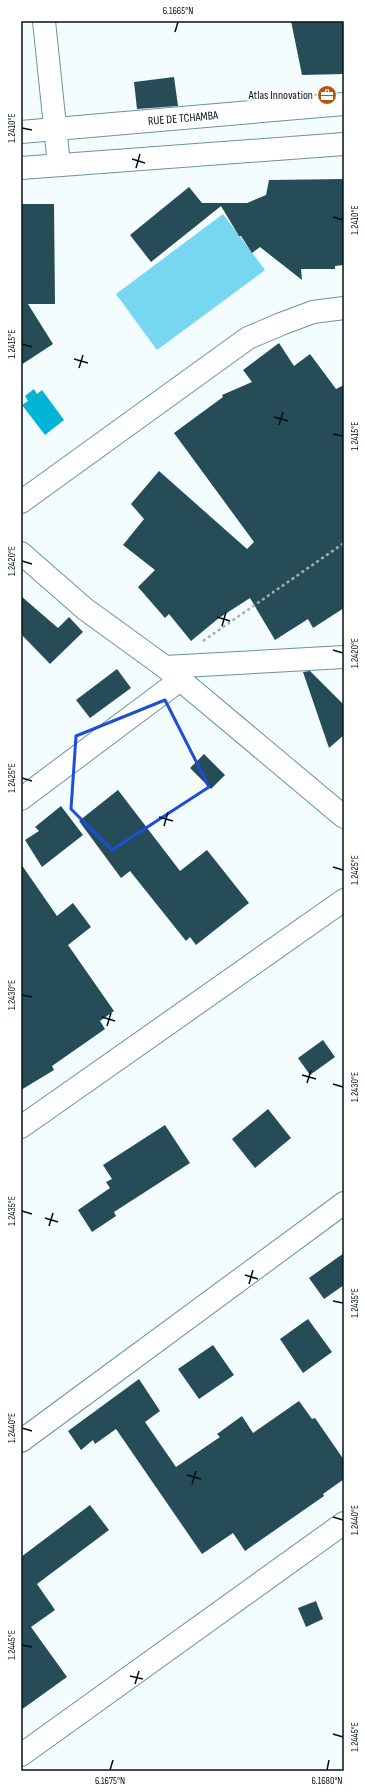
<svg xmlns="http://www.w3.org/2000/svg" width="365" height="1792" font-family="'Sofia Sans Condensed',sans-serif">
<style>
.green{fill:#77d6f0}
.water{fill:#03b4d6}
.building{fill:#264d57}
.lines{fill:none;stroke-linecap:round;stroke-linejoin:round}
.minor-casing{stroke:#6b939f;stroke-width:24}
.path{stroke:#a5b0b3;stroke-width:2.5;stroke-dasharray:3 3;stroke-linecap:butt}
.minor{stroke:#fff;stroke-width:22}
.marked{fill:none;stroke:#1d4ed8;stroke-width:3;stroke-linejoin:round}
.ticks{fill:none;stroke:#031116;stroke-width:1.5}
.labels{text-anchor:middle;stroke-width:4;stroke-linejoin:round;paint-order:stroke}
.poi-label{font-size:12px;fill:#031116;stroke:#fff;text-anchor:end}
.street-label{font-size:12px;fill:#031116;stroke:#fff}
.neatline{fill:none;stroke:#031116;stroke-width:1.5}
.ticks-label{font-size:10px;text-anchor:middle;fill:#031116}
</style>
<rect width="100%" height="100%" fill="#f3fcfe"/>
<polygon class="green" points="223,214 265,270 157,350 116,294"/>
<polygon class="water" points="34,389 37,394 42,390 64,420 45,435 22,405 28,401 25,396"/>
<g class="building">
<polygon points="291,21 344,21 344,74 302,75"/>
<polygon points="174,77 178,106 137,109 134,82"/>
<polygon points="344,179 344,265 335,266 335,269 301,269 302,280 260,247 252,253 241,236 239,236 221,206 151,262 130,235 189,187 202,203 247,203 266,195 269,180"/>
<polygon points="21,204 54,204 55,304 28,304 53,344 21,365"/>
<polygon points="279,343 294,366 310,354 336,389 344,385 344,608 313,628 308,619 275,640 250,598 219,618 191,641 169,614 165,618 138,587 155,570 123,545 144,519 131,504 159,471 247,549 254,542 174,433 223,397 222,395 252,382 243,370"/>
<polygon points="21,596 58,628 69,617 83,632 50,664 21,634"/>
<polygon points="117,669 131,688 90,718 76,700"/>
<polygon points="310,671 344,705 344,735 329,748 303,672"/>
<polygon points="204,754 225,775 211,789 190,768"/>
<polygon points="118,790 180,871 207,850 249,903 196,945 190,937 186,941 130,871 121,878 79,821"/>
<polygon points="61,806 83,835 42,867 25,840 39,831 35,827"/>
<polygon points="21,864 57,916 73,903 91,927 68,945 114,1011 100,1021 105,1029 52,1066 54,1070 21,1090"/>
<polygon points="323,1040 335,1057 310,1075 298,1058"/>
<polygon points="268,1109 291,1138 255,1168 232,1139"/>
<polygon points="165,1125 190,1163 114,1212 116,1216 92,1232 78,1210 110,1188 106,1182 112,1179 103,1165"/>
<polygon points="344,1253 344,1285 324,1299 309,1278"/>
<polygon points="308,1319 332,1352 303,1373 280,1339"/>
<polygon points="213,1345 234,1375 199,1399 178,1369"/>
<polygon points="139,1379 160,1411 145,1422 176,1467 220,1437 217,1434 242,1416 253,1433 299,1401 312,1419 315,1418 344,1460 344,1479 323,1494 324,1496 245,1551 233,1533 202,1554 116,1429 95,1444 93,1440 81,1450 68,1431"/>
<polygon points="90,1505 109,1530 37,1584 55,1610 31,1627 67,1677 21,1710 21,1557"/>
<polygon points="316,1601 323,1619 306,1627 298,1608"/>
</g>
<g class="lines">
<defs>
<g id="minor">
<polyline points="44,21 59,165"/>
<polyline points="21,132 344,104"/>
<polyline points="21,168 344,144"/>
<polyline points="21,502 248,338 281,324 313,312 344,308"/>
<polyline points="21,553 85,609 165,667 344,817"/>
<polyline points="165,667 344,657"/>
<polyline points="21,799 180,680"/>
<polyline points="21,1127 344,900"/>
<polyline points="21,1441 344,1203"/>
<polyline points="21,1755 344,1523"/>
</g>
</defs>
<use href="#minor" class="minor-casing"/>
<polyline class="path" points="203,641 344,543"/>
<use href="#minor" class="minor"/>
</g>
<path class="marked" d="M 165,700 L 209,787 L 112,850 L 71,809 L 76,736 Z"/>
<path class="ticks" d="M 175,32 L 178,22M 22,128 L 32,130M 132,159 L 145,163M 136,168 L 140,154M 333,217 L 343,220M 22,344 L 32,347M 74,359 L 88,363M 79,368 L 83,355M 274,417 L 288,421M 279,425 L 283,412M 333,434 L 343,436M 22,561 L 32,564M 217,617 L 230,621M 222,626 L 226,612M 333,650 L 343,653M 22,778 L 32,781M 159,817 L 173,821M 164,826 L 168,812M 333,867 L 343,870M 22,995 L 32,997M 102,1017 L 115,1021M 107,1026 L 111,1013M 302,1075 L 316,1079M 307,1083 L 311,1070M 333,1084 L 343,1087M 22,1211 L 32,1214M 45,1218 L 58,1222M 49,1226 L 53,1213M 245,1275 L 258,1279M 249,1284 L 253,1270M 333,1301 L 343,1303M 22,1428 L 32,1431M 187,1475 L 201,1479M 192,1484 L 196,1471M 333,1517 L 343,1520M 22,1645 L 32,1647M 130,1676 L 143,1679M 135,1684 L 139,1671M 333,1734 L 343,1737M 110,1770 L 113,1760M 327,1770 L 329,1760"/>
<defs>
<symbol id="office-disc" viewBox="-11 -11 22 22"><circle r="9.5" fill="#b55511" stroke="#fff"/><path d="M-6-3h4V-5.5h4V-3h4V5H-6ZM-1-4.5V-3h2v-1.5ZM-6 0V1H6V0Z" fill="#fff"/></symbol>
</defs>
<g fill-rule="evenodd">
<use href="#office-disc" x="316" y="84" width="22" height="22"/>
</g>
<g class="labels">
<g class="poi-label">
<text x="313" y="99">Atlas Innovation</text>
</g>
<g class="street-label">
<text transform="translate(183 118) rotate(-5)" y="4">RUE DE TCHAMBA</text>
</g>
</g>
<rect width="365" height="1792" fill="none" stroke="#ffffff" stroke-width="44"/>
<rect x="22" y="22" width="321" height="1748" class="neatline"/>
<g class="ticks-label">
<text x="178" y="14">6.1665°N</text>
<text transform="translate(11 128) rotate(-90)" y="4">1.2410°E</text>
<text transform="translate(354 220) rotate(-90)" y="4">1.2410°E</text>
<text transform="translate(11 344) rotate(-90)" y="4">1.2415°E</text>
<text transform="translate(354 436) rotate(-90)" y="4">1.2415°E</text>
<text transform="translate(11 561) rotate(-90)" y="4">1.2420°E</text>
<text transform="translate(354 653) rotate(-90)" y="4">1.2420°E</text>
<text transform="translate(11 778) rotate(-90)" y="4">1.2425°E</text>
<text transform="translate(354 870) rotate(-90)" y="4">1.2425°E</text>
<text transform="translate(11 995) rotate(-90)" y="4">1.2430°E</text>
<text transform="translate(354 1087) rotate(-90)" y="4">1.2430°E</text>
<text transform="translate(11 1211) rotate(-90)" y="4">1.2435°E</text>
<text transform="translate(354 1303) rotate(-90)" y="4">1.2435°E</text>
<text transform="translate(11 1428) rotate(-90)" y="4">1.2440°E</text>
<text transform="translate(354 1520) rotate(-90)" y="4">1.2440°E</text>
<text transform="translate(11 1645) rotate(-90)" y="4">1.2445°E</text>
<text transform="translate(354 1737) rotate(-90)" y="4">1.2445°E</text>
<text x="110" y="1784">6.1675°N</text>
<text x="327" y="1784">6.1680°N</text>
</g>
</svg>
